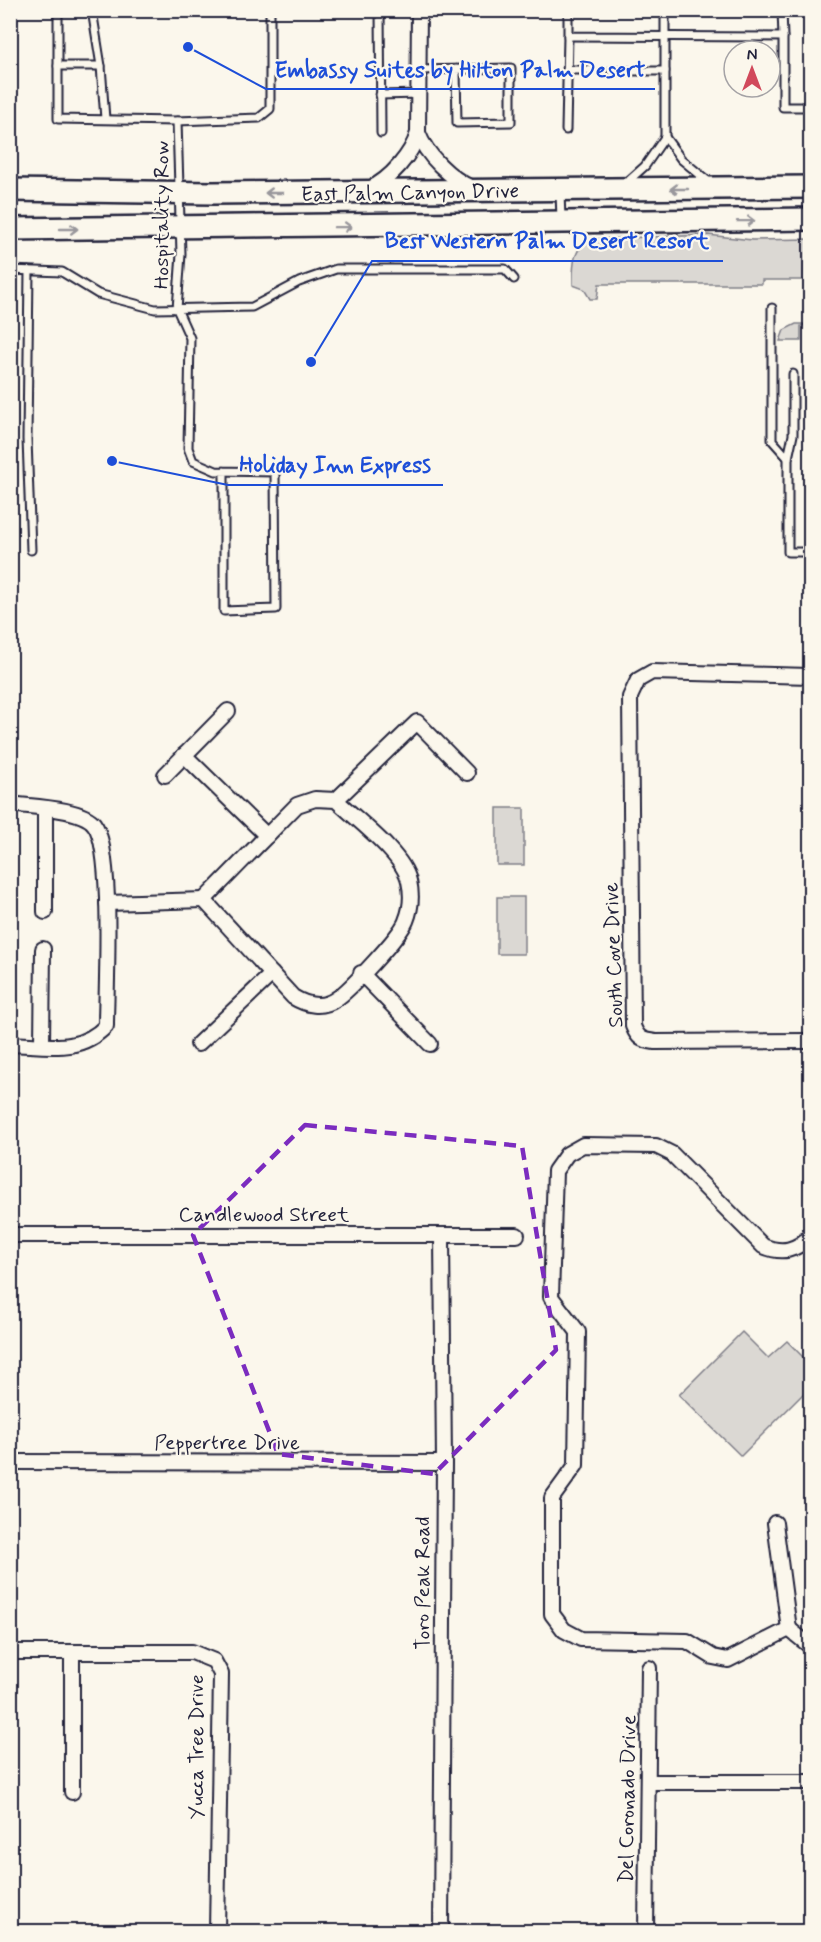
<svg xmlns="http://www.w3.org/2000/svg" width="821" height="1942" font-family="Mynerve,sans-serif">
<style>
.green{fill:#dbd8d3;stroke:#7e7d87;stroke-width:1.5}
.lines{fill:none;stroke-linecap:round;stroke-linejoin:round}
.lane-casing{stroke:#22223b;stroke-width:11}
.street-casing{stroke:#22223b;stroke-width:18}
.primary-casing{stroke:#22223b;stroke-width:26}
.lane{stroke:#fbf7ec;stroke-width:7}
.street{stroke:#fbf7ec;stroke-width:14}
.primary{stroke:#fbf7ec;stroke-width:21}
.oneway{stroke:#99979c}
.marked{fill:none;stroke:#7b2cbf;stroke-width:4.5;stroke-dasharray:12 8;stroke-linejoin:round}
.labels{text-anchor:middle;stroke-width:4.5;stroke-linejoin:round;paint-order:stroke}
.street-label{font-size:21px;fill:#22223b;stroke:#fbf7ec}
.leader{fill:none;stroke:#1d4ed8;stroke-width:2}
.callout-dot{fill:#1d4ed8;stroke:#fbf7ec;stroke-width:2}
.callout-label{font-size:22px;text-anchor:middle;font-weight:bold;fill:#1d4ed8;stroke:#fbf7ec;stroke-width:4.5;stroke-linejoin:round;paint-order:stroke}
</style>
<rect width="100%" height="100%" fill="#fbf7ec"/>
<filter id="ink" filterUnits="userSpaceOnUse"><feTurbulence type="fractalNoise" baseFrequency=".0167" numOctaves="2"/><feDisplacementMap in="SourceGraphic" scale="12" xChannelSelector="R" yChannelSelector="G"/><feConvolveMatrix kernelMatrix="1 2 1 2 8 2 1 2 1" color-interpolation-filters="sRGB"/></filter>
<g filter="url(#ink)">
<g class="green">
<path d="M 708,235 L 752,240 L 810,239 L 810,280 L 762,280 L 762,284 L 599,284 L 597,299 L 590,299 L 584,289 L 573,285 C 573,265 572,249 591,239 Z"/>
<polygon points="796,324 810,324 801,326 801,341 780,341 784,330"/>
<rect x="497" y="808" width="27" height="57"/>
<rect x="497" y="897" width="27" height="57"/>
<polygon points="742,1332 768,1358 787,1341 810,1364 810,1387 741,1456 679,1395"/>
</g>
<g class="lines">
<defs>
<g id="lane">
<polyline points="58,10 58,119 177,121 259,118 270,109 270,10"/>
<polyline points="92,10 101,66 105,119"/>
<polyline points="380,10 381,133"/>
<polyline points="568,10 568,36 783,37 783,107 810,107"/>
<polyline points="782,10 783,37"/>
<polyline points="58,66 101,66"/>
<polyline points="419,70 511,68 511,122 457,123 456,69"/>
<polyline points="567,70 591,70"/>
<polyline points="611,71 665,71"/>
<polyline points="380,95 419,94"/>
<polyline points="177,121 181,254 177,309 190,338 188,448 193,461 216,471 275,472 276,609 224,611 224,471"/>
<polyline points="566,130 568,36"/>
<polyline points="665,137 681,159 709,182"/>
<polyline points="626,183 645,166 665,137 665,10"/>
<polyline points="560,194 561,218"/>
<polyline points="10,270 62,272 98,294 155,309 252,307 299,282 336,269 505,269 514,279"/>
<polyline points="29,271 27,439 31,550"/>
<polyline points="772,308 772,440 788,458 788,552 810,552"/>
<polyline points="788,458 793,435 793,374"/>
</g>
<g id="street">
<path d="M 418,133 C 426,155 451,179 472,188"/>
<path d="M 369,189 C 390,180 412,154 418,133 L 419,10"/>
<path d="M 810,676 L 652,672 L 638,680 L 630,697 L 633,1026 C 638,1039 642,1040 655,1042 L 810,1041"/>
<polyline points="184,755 267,836"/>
<polyline points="165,775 228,711"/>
<path d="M 315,799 L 336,800 C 357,820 403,854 409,881 C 412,894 411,909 406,921 C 401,935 349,991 336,999 C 322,1009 306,1005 293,997 L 204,900 L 297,805 Z"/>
<polyline points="336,800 417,722 467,773"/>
<path d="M 10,804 C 31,807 82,808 94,824 C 114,849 106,989 106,1026 C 79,1054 47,1045 10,1044"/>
<polyline points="107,903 204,900"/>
<polyline points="45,912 45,809"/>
<polyline points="361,973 430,1044"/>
<polyline points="198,1044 272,974"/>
<polyline points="42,1045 43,949"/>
<polyline points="10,1235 517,1235"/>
<path d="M 810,1236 C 796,1251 782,1254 763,1246 L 672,1154 L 656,1146 L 583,1145 L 567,1154 L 555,1171 L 551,1297 L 578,1332 L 576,1465 L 552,1498 L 552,1614 L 564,1630 L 581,1639 L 687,1641 L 713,1657 L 728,1660 L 789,1629 L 810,1646"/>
<polyline points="10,1462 444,1463"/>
<polyline points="775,1523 789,1629"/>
<polyline points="10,1652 192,1652 214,1661 221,1674 217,1932"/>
<polyline points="72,1652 72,1792"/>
<polyline points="648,1782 810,1782"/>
<polyline points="441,1932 444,1463 442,1235"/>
<polyline points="646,1932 649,1668"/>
</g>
<g id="primary">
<polyline points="10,190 212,193 810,187"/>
<polyline points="10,229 810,219"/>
</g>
</defs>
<use href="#lane" class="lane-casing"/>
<use href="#street" class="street-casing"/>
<use href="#primary" class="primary-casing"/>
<use href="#lane" class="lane"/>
<use href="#street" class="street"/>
<use href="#primary" class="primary"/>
</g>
<defs><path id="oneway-shaft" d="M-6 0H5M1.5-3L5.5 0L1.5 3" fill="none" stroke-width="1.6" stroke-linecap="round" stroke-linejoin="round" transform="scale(1.5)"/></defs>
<g class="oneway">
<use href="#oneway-shaft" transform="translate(679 189) rotate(180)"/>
<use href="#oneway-shaft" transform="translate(274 193) rotate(180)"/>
<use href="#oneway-shaft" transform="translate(746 221) rotate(-1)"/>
<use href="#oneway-shaft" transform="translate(343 227) rotate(-1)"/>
<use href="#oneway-shaft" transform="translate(69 229)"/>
</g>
</g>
<path class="marked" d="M 305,1125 L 522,1146 L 556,1350 L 434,1474 L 278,1454 L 193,1235 Z"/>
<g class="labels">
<g class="street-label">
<text transform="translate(410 192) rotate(-1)" y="7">East Palm Canyon Drive</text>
<text transform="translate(161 215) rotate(-90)" y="7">Hospitality Row</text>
<text transform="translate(613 955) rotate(-92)" y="7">South Cove Drive</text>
<text x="264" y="1221">Candlewood Street</text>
<text x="227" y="1449">Peppertree Drive</text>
<text transform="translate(422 1583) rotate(-90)" y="7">Toro Peak Road</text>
<text transform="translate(196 1747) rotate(-90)" y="7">Yucca Tree Drive</text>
<text transform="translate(627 1799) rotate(-89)" y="7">Del Coronado Drive</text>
</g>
</g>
<path class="leader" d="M188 47L266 89H655M311 362L372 261H723M112 461L228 485H443"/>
<g class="callout-dot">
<circle cx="188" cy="47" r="6"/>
<circle cx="311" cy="362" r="6"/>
<circle cx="112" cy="461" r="6"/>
</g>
<g class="callout-label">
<text x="460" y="77">Embassy Suites by Hilton Palm Desert</text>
<text x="547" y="248">Best Western Palm Desert Resort</text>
<text x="335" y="472">Holiday Inn Express</text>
</g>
<rect width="821" height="1942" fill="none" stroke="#fbf7ec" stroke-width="36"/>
<rect x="18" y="18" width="785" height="1906" fill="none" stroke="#22223b" stroke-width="2" filter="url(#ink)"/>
<g transform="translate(752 69)"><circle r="28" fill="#fbf7ec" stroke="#a4a2a5" stroke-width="1.5"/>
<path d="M0-4.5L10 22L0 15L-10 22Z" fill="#d1495b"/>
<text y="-9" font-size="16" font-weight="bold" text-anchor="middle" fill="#22223b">N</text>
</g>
</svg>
